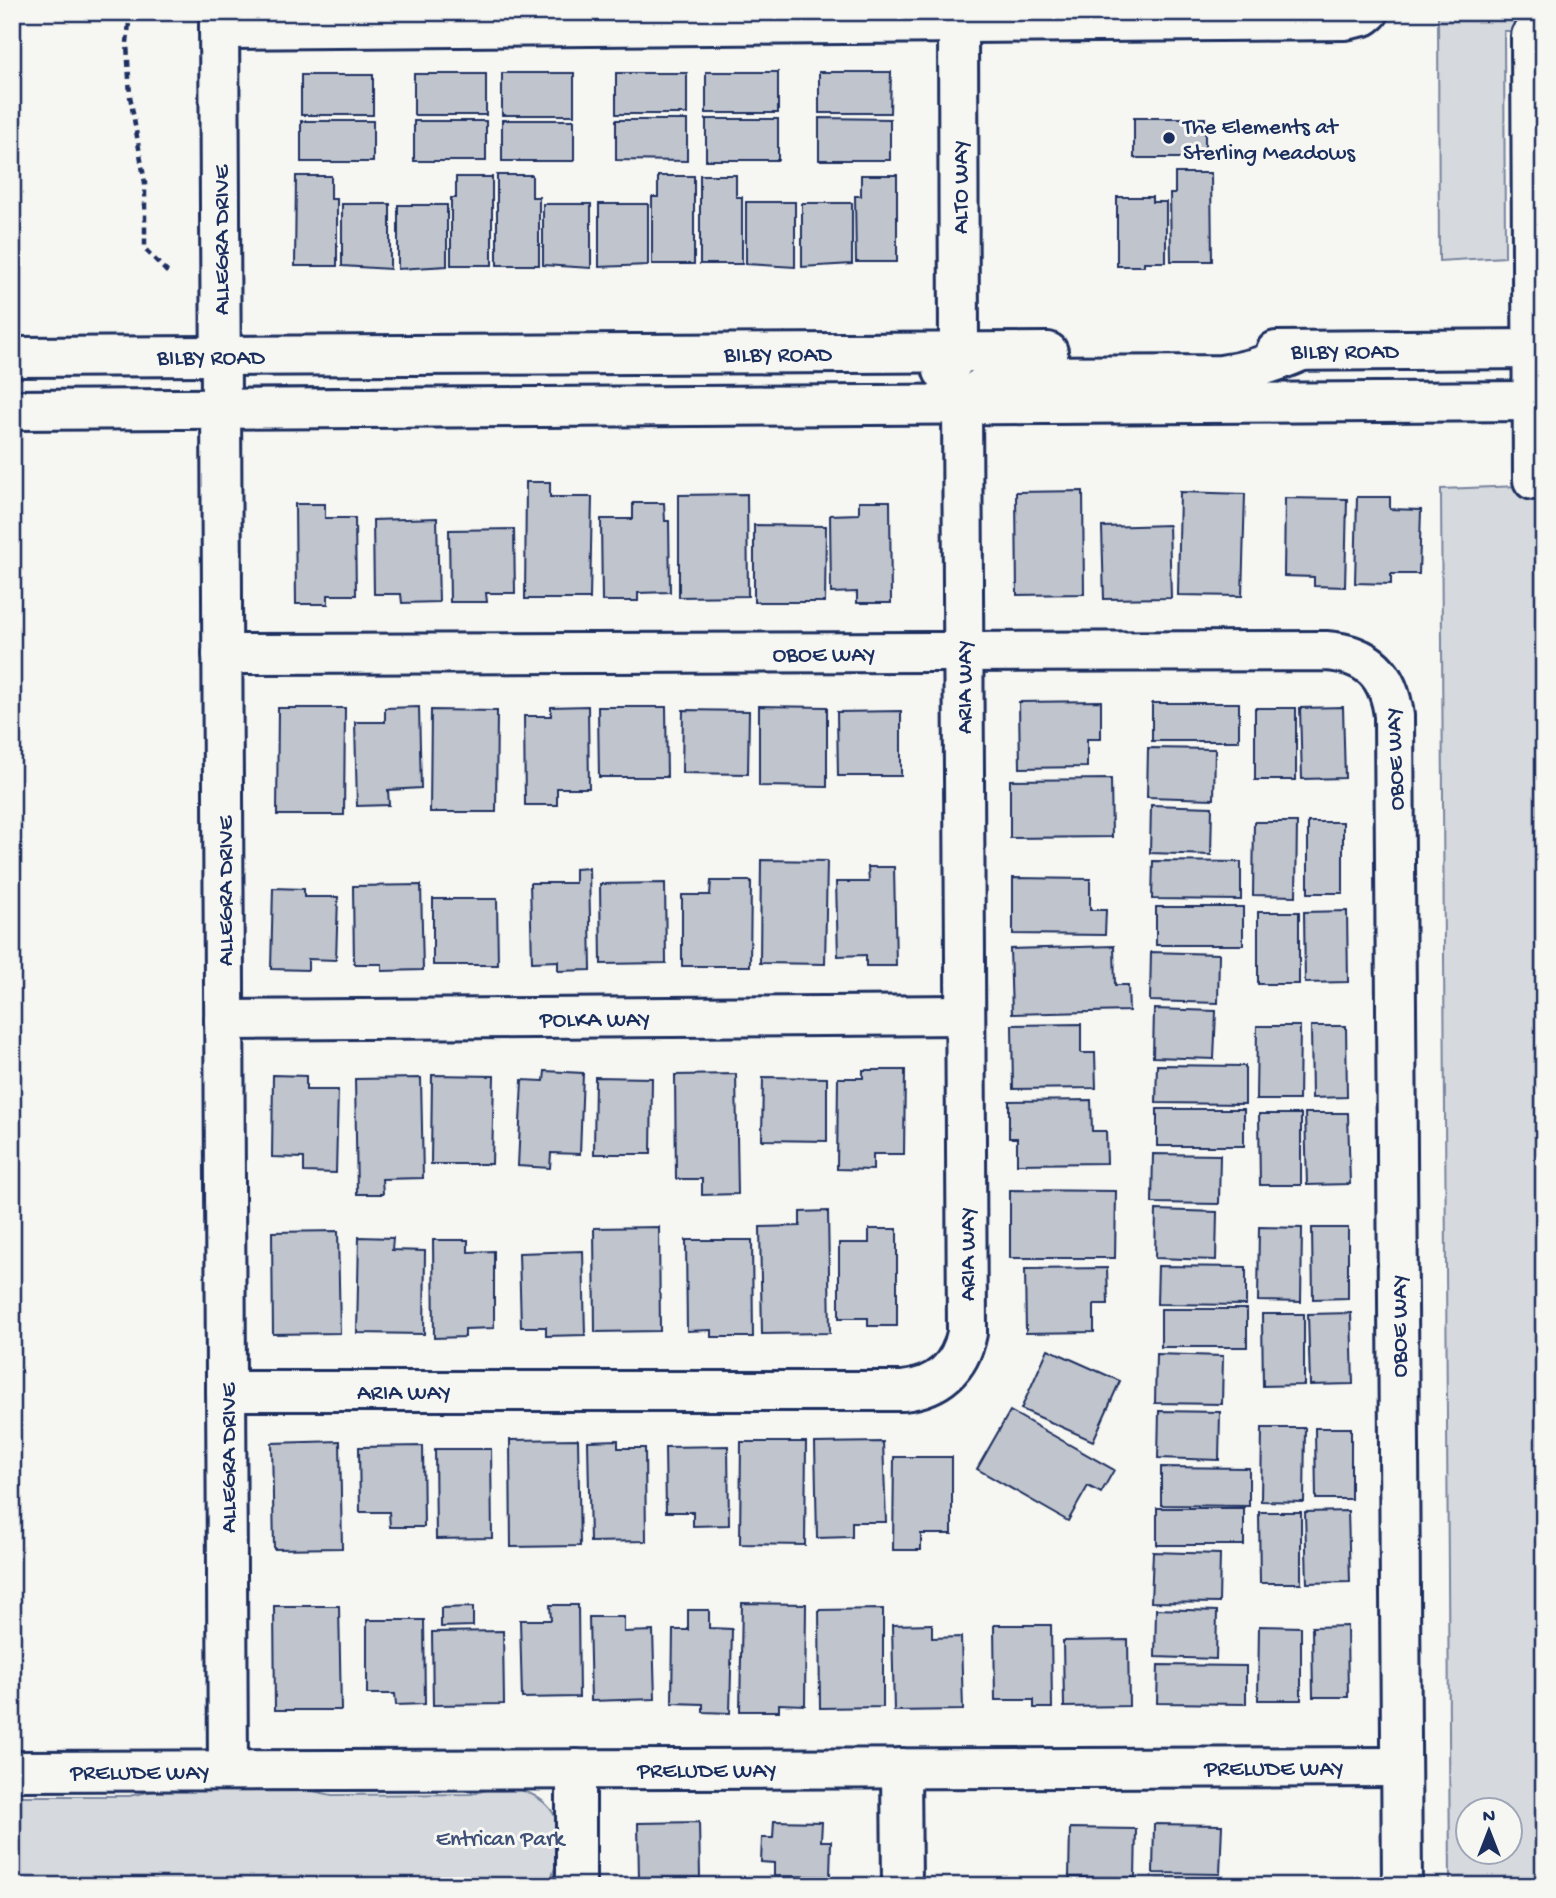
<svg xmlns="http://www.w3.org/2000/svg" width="1556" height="1898" font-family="'Gochi Hand',sans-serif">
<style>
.green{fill:#d6d9dd;stroke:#78849e;stroke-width:2;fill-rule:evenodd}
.building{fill:#c0c4cd;stroke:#1b2f5e;stroke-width:2}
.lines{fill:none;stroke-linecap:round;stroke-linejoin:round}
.minor-casing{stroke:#1b2f5e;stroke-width:44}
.path{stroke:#1b2f5e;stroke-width:4.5;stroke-dasharray:7 5;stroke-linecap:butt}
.minor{stroke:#f6f6f2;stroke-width:38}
.poi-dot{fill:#1b2f5e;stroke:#f6f6f2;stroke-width:2.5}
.labels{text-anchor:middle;stroke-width:6;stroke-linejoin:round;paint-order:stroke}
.poi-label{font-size:23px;fill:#1b2f5e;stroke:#f6f6f2;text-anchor:start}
.street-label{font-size:23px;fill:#1b2f5e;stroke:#f6f6f2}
.park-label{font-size:23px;fill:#405177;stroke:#f6f6f2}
</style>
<rect width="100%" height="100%" fill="#f6f6f2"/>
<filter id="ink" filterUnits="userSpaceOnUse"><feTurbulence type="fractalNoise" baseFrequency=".0143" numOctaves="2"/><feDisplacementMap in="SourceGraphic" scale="14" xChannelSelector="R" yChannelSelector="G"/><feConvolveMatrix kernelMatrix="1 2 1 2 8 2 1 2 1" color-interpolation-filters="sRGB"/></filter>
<g filter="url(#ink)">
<g class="green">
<polygon points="1438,12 1544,12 1544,31 1504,31 1505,257 1439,261"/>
<path d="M 1544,485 L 1544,1886 L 1450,1886 L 1441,489 ZM 1468,1811 L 1510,1811 L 1510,1853 L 1468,1853 Z"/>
<path d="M 502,1786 C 540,1791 566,1811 559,1853 C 557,1864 552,1874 550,1886 L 12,1886 L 12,1796 L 129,1796 L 167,1788 L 298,1788 L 332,1795 L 471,1794 Z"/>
</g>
<g class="building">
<rect x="706" y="72" width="72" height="41"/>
<polygon points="819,72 891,72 890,113 819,113"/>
<rect x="502" y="73" width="72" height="42"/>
<rect x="616" y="73" width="71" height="41"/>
<rect x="414" y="74" width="72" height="41"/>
<rect x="301" y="75" width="72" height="40"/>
<polygon points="819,118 890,119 890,160 819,160"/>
<rect x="1134" y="118" width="71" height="40"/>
<rect x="706" y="119" width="72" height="41"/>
<rect x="502" y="120" width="72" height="41"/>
<polygon points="616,120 687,120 687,161 616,160"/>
<rect x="301" y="121" width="72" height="41"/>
<rect x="414" y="121" width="72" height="40"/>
<polygon points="1175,173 1211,173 1212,261 1171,261 1170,194 1175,194"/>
<polygon points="497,175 532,175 532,197 539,197 539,265 497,265"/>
<polygon points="700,175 736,175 736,197 742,197 742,264 700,264"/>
<polygon points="861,175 897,175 897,262 856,262 855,196 861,196"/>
<polygon points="296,176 331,176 331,199 337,199 337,266 295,266"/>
<polygon points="658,176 694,176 694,264 652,264 652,197 658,197"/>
<polygon points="456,177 492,177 492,265 451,265 451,198 456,198"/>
<polygon points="1117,197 1152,197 1152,202 1166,202 1166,262 1144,262 1144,266 1117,266"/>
<polygon points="746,202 795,202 795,267 746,264"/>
<polygon points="802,203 852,203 852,264 802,267"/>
<polygon points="342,204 390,204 390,269 342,266"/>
<polygon points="543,204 591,204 591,268 543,265"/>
<polygon points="599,204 648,204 648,265 599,267"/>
<polygon points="398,205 447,205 447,266 398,269"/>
<polygon points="526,482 550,482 550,497 592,497 590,599 525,599"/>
<polygon points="1083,491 1084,594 1017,595 1016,492"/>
<polygon points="1180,492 1245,494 1242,596 1178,595"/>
<polygon points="747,494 748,596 679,597 679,495"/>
<polygon points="1357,497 1390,497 1390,509 1421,510 1419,574 1391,574 1391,584 1355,583"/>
<polygon points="1285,498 1347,499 1345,587 1314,586 1314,577 1284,576"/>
<polygon points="859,501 890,501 891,603 857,603 857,592 831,593 830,515 859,514"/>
<polygon points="633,503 664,503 665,521 669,521 670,592 638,593 638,601 602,601 601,519 633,519"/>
<polygon points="295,504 325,504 325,518 355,518 356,595 328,595 328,604 296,604"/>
<polygon points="437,518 439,602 402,603 401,594 374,594 373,520"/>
<polygon points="754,525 826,526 825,602 754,602"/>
<polygon points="1169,525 1171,598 1104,599 1102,527"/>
<polygon points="514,529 515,593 486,593 487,602 450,602 449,530"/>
<polygon points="1101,701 1101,739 1087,739 1087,767 1020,768 1019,702"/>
<rect x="1152" y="703" width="87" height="38"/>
<polygon points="588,706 589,788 557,788 557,805 525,805 524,716 551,716 551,707"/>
<polygon points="759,706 827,707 827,787 759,786"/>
<polygon points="419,707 421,788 388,790 389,805 357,806 355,722 385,722 385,708"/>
<polygon points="598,707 666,707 667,777 599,777"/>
<polygon points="1343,707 1345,778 1302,779 1300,708"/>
<polygon points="278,708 345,708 344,815 277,815"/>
<rect x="1255" y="708" width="41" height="72"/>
<polygon points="431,710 497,711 496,812 430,812"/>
<polygon points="683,710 749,711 748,774 682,773"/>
<polygon points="901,711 901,776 838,776 837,712"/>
<polygon points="1148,748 1215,749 1214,799 1147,797"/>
<polygon points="1111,779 1112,837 1010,838 1010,780"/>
<polygon points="1151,805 1212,807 1211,855 1150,853"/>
<polygon points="1254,822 1297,822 1296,896 1253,895"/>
<rect x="1308" y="822" width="35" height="71"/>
<polygon points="761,860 827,861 825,964 760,963"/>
<polygon points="1153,861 1241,862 1241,900 1152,899"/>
<polygon points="868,867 894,867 896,966 866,966 866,955 838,956 836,882 869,882"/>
<polygon points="589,868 591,970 558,971 558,961 532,962 530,883 575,883 575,869"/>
<polygon points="1013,878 1090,879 1090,910 1106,910 1105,935 1013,934"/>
<polygon points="711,881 751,881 750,966 682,966 682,895 710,895"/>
<polygon points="665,883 666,963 601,964 600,884"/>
<polygon points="421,885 423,970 382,971 382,964 354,964 353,886"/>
<polygon points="273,888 304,889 304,897 338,897 336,960 308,959 308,970 271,969"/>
<polygon points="433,899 497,899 498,965 433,965"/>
<rect x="1156" y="907" width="87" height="38"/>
<polygon points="1347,911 1348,982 1305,983 1304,912"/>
<rect x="1258" y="912" width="41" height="72"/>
<polygon points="1114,946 1115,985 1128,985 1129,1011 1012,1014 1010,949"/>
<polygon points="1151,952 1219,954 1218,1003 1150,1001"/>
<polygon points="1154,1009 1216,1011 1214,1059 1153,1057"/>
<polygon points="1081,1024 1081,1053 1095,1053 1096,1088 1013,1089 1012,1025"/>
<polygon points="1257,1026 1300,1026 1299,1100 1256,1100"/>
<polygon points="1311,1026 1346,1026 1347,1097 1312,1098"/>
<polygon points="1157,1065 1245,1066 1245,1104 1156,1103"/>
<polygon points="863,1070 905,1070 904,1154 873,1154 873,1170 837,1169 838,1078 863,1078"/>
<polygon points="545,1071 583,1073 580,1154 551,1153 550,1168 518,1166 522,1080 544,1081"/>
<polygon points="736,1074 738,1194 702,1195 702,1179 676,1179 675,1075"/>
<polygon points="273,1075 306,1076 306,1090 338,1090 336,1173 304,1172 304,1158 272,1157"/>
<polygon points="432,1075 494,1076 492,1164 431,1164"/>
<polygon points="595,1077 652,1078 651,1154 594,1154"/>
<polygon points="763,1077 827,1078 827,1141 762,1140"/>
<polygon points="421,1078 423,1178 382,1179 383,1194 357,1194 355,1079"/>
<polygon points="1091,1100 1092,1131 1106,1131 1107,1163 1017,1164 1017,1138 1009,1138 1009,1101"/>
<rect x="1157" y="1109" width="87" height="37"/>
<polygon points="1305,1113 1348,1113 1350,1184 1307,1185"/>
<polygon points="1259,1114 1301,1114 1301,1185 1260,1185"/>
<polygon points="1153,1154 1220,1155 1219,1204 1152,1203"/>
<polygon points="1010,1190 1116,1191 1115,1258 1010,1258"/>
<polygon points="1156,1210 1217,1212 1216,1260 1155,1258"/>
<polygon points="828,1211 830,1333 762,1334 760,1227 800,1226 800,1212"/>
<polygon points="659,1227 660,1331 595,1332 594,1228"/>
<polygon points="1259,1227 1302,1228 1301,1302 1258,1301"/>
<polygon points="1312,1228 1348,1228 1348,1298 1313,1299"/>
<polygon points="869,1229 897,1229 897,1326 868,1326 868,1318 839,1318 839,1243 869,1243"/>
<polygon points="338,1231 340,1333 273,1334 272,1232"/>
<polygon points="359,1237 393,1238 392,1250 425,1251 424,1334 357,1333"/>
<polygon points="433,1240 468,1240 468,1252 494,1251 494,1328 465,1329 465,1337 434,1338"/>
<polygon points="686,1240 752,1240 753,1337 711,1337 711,1330 687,1331"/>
<polygon points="583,1251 585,1335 546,1336 546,1327 521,1327 519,1253"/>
<polygon points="1158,1266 1246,1267 1246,1305 1157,1304"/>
<polygon points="1107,1268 1108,1304 1094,1304 1094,1332 1026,1333 1025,1269"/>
<rect x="1161" y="1309" width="86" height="38"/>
<polygon points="1351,1313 1353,1384 1310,1385 1308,1314"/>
<polygon points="1262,1314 1304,1314 1304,1385 1263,1386"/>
<polygon points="1048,1349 1120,1381 1093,1441 1021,1409"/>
<polygon points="1156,1354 1223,1356 1222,1404 1155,1403"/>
<polygon points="1010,1411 1114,1470 1101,1493 1088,1486 1068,1521 977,1469"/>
<polygon points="1159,1411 1220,1412 1219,1460 1158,1458"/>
<polygon points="1262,1428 1305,1428 1304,1502 1261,1501"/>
<polygon points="1315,1428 1351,1428 1351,1499 1316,1499"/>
<polygon points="578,1439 580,1546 511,1547 510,1440"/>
<polygon points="618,1440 618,1448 645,1448 646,1541 590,1542 588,1441"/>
<polygon points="340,1441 342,1548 274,1549 272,1443"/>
<polygon points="741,1442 806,1442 805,1545 740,1544"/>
<polygon points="883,1442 886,1522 852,1522 852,1537 817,1538 815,1443"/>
<polygon points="423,1446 424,1527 390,1527 389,1512 360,1512 359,1447"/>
<polygon points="728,1446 729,1525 693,1526 693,1512 666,1512 665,1447"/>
<polygon points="435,1449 491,1449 492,1538 436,1539"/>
<polygon points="894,1457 952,1457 952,1534 921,1534 921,1550 893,1550"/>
<polygon points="1161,1467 1249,1468 1249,1506 1161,1505"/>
<rect x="1157" y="1508" width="87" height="37"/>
<polygon points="1348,1511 1350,1582 1307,1583 1305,1512"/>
<polygon points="1259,1512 1301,1512 1301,1583 1260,1583"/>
<polygon points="1153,1552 1220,1554 1219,1603 1151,1602"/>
<polygon points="742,1603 806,1604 805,1705 779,1704 779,1711 740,1711"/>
<polygon points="550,1605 578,1605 579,1697 522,1698 520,1620 551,1620"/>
<polygon points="274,1606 339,1606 341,1710 275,1710"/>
<polygon points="473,1607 473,1626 441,1627 441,1608"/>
<polygon points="883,1609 883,1707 820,1708 819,1610"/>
<polygon points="1156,1609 1217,1611 1216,1659 1155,1657"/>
<polygon points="688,1610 709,1610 709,1628 732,1629 730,1713 703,1712 703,1704 672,1703 673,1630 688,1630"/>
<polygon points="589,1617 624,1617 624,1632 653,1631 655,1699 591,1701"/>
<polygon points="367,1620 424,1620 425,1704 396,1705 395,1694 367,1694"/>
<polygon points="932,1624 932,1638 961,1637 963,1710 894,1711 892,1625"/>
<polygon points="994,1625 1051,1625 1052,1708 1034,1708 1034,1700 995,1700"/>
<polygon points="1259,1626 1301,1627 1301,1700 1258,1700"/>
<polygon points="1347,1626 1348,1697 1313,1697 1312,1627"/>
<polygon points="503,1631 504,1704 433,1705 432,1632"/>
<polygon points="1128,1640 1129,1706 1064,1707 1063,1641"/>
<polygon points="1158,1665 1246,1666 1246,1704 1157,1703"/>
<polygon points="774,1821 822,1822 821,1841 831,1841 830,1877 774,1876 774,1863 761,1862 762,1838 773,1838"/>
<polygon points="699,1822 700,1878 639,1879 638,1823"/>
<polygon points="1154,1824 1222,1825 1220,1874 1153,1873"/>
<polygon points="1070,1828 1136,1829 1135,1878 1069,1877"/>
<polygon points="1157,1880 1219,1881 1219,1886 1157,1886"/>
<polygon points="1134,1884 1134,1886 1072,1886 1072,1885"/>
</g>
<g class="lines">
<defs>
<g id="minor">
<polyline points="219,12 228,1770"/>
<polyline points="219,29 1345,20 1364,16 1369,12"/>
<polyline points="1531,36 1533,480"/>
<polyline points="1276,351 1544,349"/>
<polyline points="12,357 1048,352"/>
<polyline points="943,371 952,363 959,352 958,22"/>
<polyline points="12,410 1544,401"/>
<path d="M 222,654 L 1326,651 C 1368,654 1389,674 1394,716 L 1402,1886"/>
<polyline points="224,1020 965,1015"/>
<path d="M 226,1391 L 903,1391 C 938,1387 960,1368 967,1333 L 962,404 C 977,388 991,380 1013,376 L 1221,375 C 1250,371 1275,363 1302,351"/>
<polyline points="901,1768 902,1886"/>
<polyline points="576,1769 576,1886"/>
<polyline points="12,1771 1401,1767"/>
</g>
</defs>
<use href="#minor" class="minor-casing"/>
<polyline class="path" points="130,12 127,43 130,96 145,183 145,249 170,275"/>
<use href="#minor" class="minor"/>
</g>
</g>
<circle class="poi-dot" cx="1169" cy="138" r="7"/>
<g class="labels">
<g class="poi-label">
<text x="1183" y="133">The Elements at<tspan x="1183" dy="26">Sterling Meadows</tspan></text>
</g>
<g class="street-label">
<text transform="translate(959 187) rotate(-90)" y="8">ALTO WAY</text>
<text transform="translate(220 240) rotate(-90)" y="8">ALLEGRA DRIVE</text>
<text x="1345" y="358">BILBY ROAD</text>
<text x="778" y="361">BILBY ROAD</text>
<text x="211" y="364">BILBY ROAD</text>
<text x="824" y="661">OBOE WAY</text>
<text transform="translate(963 687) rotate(-90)" y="8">ARIA WAY</text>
<text transform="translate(1393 759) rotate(-92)" y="8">OBOE WAY</text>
<text transform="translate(224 891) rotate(-90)" y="8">ALLEGRA DRIVE</text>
<text x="595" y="1026">POLKA WAY</text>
<text transform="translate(966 1254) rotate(-90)" y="8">ARIA WAY</text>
<text transform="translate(1398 1326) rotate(-90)" y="8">OBOE WAY</text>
<text x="404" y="1399">ARIA WAY</text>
<text transform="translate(227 1458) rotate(-90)" y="8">ALLEGRA DRIVE</text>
<text x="1274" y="1775">PRELUDE WAY</text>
<text x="707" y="1777">PRELUDE WAY</text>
<text x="140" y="1779">PRELUDE WAY</text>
</g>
<g class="park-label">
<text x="500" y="1845">Entrican Park</text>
</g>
</g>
<rect width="1556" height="1898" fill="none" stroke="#f6f6f2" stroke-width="42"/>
<rect x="21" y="21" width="1514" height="1856" fill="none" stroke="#1b2f5e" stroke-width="2.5" filter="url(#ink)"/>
<g transform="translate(1489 1831)"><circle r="33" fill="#f6f6f2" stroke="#9ea6b7" stroke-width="2"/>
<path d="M0-5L12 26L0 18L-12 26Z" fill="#1b2f5e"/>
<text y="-10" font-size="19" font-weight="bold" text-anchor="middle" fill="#1b2f5e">N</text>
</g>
</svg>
